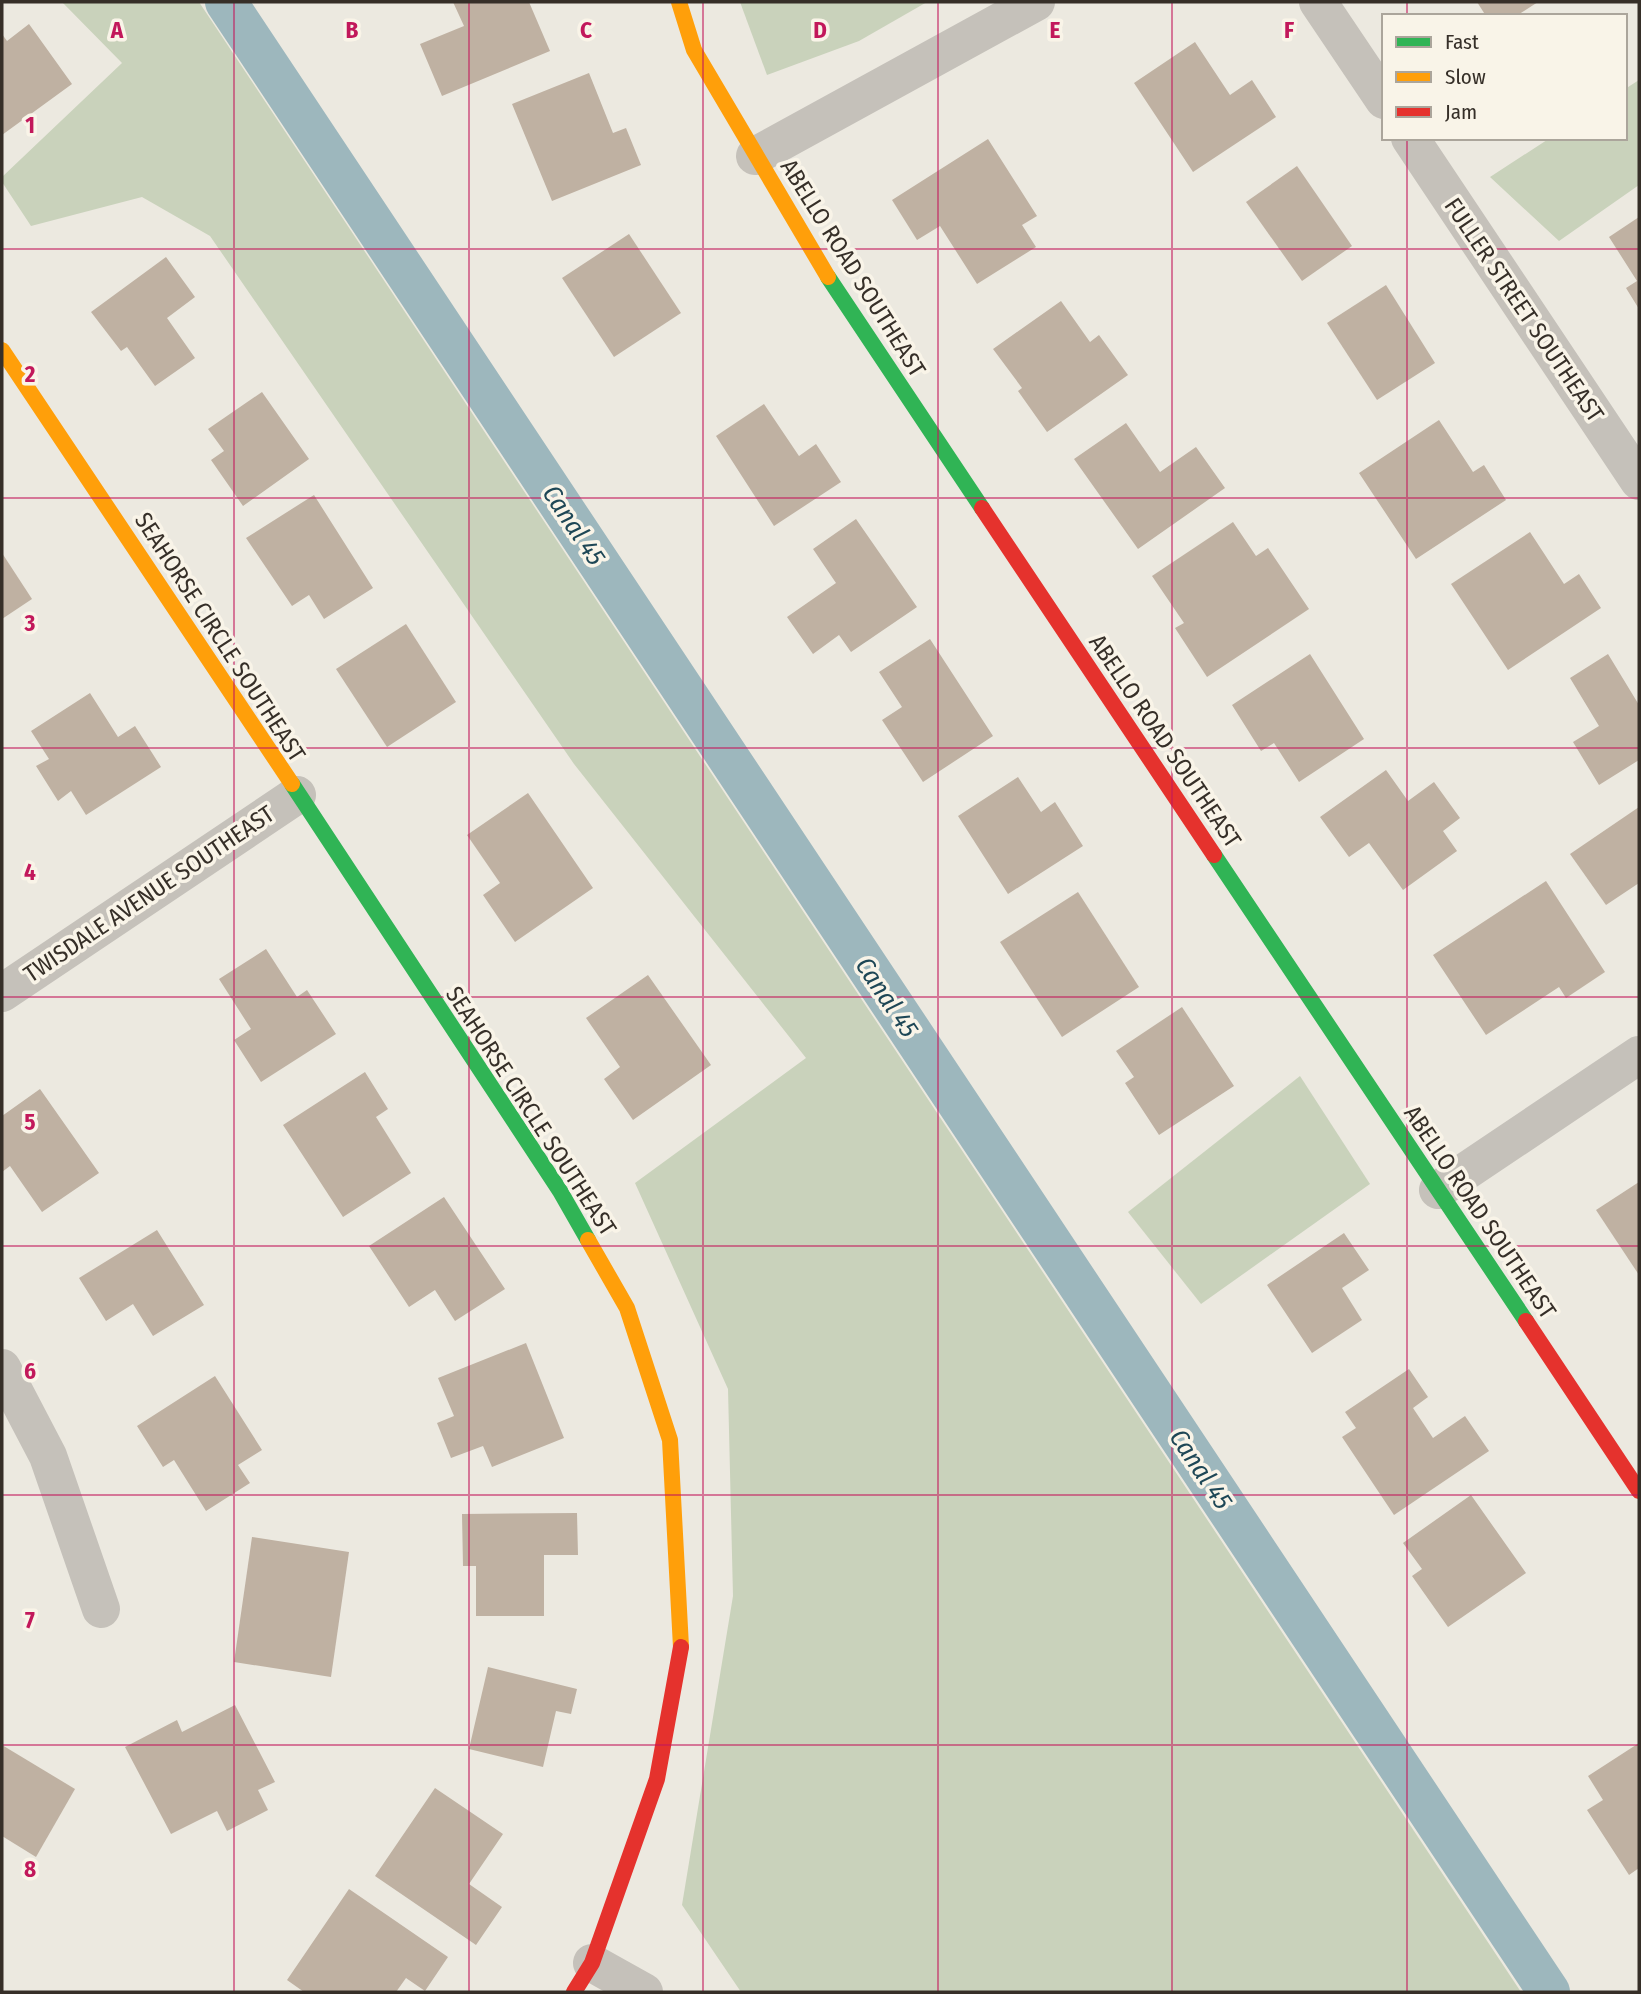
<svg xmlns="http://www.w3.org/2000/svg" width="1641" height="1994" font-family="'Fira Sans Condensed',sans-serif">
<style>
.green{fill:#c9d2bb}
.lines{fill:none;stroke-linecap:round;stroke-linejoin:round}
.canal{stroke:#9db7bd;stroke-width:42}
.building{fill:#bfb1a2}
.street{stroke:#c5c1ba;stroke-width:38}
.fast{stroke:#30b455;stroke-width:16}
.slow{stroke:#ff9f0a;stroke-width:16}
.jam{stroke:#e5322d;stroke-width:16}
.grid{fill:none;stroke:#c2185b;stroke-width:2;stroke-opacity:0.55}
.labels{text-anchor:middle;stroke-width:7;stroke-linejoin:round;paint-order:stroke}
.street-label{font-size:24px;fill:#362f28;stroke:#f9f4e8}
.water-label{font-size:26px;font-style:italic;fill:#1e4756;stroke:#f9f4e8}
.grid-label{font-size:23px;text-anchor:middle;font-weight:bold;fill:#c2185b;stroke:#f9f4e8;stroke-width:7;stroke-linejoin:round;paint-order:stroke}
</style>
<rect width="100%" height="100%" fill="#ece9e0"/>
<g class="green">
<polygon points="62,2 199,2 1521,1992 741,1992 682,1905 733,1596 728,1389 635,1183 806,1058 574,764 210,236 142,197 31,226 2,182 2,177 122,63"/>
<polygon points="740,2 927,2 859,41 767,75"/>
<polygon points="1639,80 1639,185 1559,241 1490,177 1550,138 1625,138 1625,89"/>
<polygon points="1300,1076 1370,1184 1201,1304 1128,1212"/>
</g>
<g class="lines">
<polyline class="canal" points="226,2 1549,1992"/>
</g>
<g class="building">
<polygon points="453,2 529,2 550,51 442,96 420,44 464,26"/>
<polygon points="1477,2 1538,2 1516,16 1486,16"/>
<polygon points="29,24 72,84 2,135 2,34 7,41"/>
<polygon points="1195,42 1230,95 1252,80 1276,117 1193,172 1134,83"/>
<polygon points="589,73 613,133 626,128 641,165 552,201 512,104"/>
<polygon points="988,139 1037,216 1022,225 1036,247 977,284 940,226 917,240 892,200"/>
<polygon points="1297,166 1352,246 1302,281 1246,202"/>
<polygon points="1639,217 1639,309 1626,288 1637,281 1609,237"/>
<polygon points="629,234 681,313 614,357 562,278"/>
<polygon points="166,257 195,297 167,318 195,358 155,386 127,347 121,351 91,312"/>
<polygon points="1386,285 1435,363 1377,400 1327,323"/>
<polygon points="1061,301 1090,342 1099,335 1128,375 1047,432 1018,391 1022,388 993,349"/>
<polygon points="262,392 309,459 243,506 211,460 224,451 208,429"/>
<polygon points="764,404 799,456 816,444 841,482 774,526 716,436"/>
<polygon points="1439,420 1473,472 1484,465 1506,500 1416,559 1359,473"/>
<polygon points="1126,423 1160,472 1196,447 1225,488 1138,549 1074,459"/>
<polygon points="314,495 373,588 324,619 309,595 292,606 246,538"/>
<polygon points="856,519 917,607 851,652 839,635 813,654 787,617 836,583 813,549"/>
<polygon points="1233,522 1256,556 1268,548 1309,609 1207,677 1175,628 1184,623 1152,576"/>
<polygon points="1530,532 1564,584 1579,574 1601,608 1508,670 1451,584"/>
<polygon points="2,553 32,599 2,619"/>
<polygon points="406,624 456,702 387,747 336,669"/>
<polygon points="930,639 993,736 923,782 882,720 902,707 879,672"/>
<polygon points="1310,654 1364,739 1299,782 1274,743 1261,751 1232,705"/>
<polygon points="1608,654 1639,705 1639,760 1599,785 1573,742 1599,726 1570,678"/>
<polygon points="90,693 118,737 135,726 161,767 86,815 71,791 58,801 36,766 49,759 31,731"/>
<polygon points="1386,770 1408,801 1434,782 1460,818 1443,831 1457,851 1403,890 1369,843 1349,857 1320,817"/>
<polygon points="1018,777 1041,812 1055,802 1083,846 1008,894 958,816"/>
<polygon points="528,793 593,888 515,942 483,895 500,883 467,835"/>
<polygon points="1639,807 1639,883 1606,905 1570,854"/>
<polygon points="1546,881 1605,972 1566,998 1559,987 1486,1035 1433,955"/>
<polygon points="1078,892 1139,987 1062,1037 1000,942"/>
<polygon points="266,949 297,997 307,990 336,1034 261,1082 234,1040 251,1029 219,979"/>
<polygon points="648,975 711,1065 633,1120 604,1079 620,1067 586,1018"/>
<polygon points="1182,1007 1234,1086 1159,1135 1125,1083 1134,1077 1116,1051"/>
<polygon points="365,1072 388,1109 376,1117 411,1173 343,1217 283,1125"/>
<polygon points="40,1089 99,1173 42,1212 10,1166 2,1172 2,1116"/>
<polygon points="1639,1182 1639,1275 1596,1210"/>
<polygon points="444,1197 505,1289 455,1321 435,1290 409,1307 369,1246"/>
<polygon points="157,1230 204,1305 153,1336 133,1304 106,1321 79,1278"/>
<polygon points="1344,1233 1369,1270 1342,1288 1362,1320 1312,1353 1267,1285"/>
<polygon points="526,1343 564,1438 492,1467 483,1446 451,1458 437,1423 454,1416 438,1378"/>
<polygon points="1409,1369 1428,1397 1413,1408 1433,1438 1465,1416 1489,1451 1394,1515 1342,1437 1356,1428 1345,1412"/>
<polygon points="215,1376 262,1450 238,1465 250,1483 206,1511 174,1460 163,1467 137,1426"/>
<polygon points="1471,1495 1526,1573 1448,1627 1412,1576 1422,1569 1403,1543"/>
<polygon points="577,1513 578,1555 544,1555 544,1616 476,1616 476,1566 463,1566 462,1514"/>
<polygon points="252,1537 349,1552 331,1677 234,1662"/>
<polygon points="488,1667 577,1689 571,1714 556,1711 543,1767 469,1749"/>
<polygon points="235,1705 275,1782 258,1790 268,1810 227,1831 217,1811 171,1834 125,1747 177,1720 182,1732"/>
<polygon points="1639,1743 1639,1868 1629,1875 1587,1810 1603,1800 1588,1776"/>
<polygon points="2,1745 75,1789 36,1857 2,1836"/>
<polygon points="435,1788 503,1834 469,1884 502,1907 476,1945 375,1876"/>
<polygon points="349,1889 448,1957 425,1991 406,1978 396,1992 304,1992 287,1980"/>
</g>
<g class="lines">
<g class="street">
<polyline points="1318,2 1384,100"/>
<polyline points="1410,138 1639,481"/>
<polyline points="755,156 1036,2"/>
<polyline points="2,993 297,795"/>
<polyline points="1438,1190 1639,1055"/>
<polyline points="2,1368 48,1456 101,1609"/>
<polyline points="592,1963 644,1992"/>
</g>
<g class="fast">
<polyline points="828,277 982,508"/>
<polyline points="292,784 560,1191 588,1240"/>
<polyline points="1214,855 1526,1321"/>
</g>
<g class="slow">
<polyline points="679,2 694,50 828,277"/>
<polyline points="2,350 292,784"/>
<polyline points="588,1240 627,1308 670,1440 681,1647"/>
</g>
<g class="jam">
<polyline points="982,508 1214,855"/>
<polyline points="1526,1321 1639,1491"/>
<polyline points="574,1992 592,1963 657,1779 681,1647"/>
</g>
</g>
<path class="grid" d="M 234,2 L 234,1992M 469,2 L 469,1992M 703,2 L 703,1992M 938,2 L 938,1992M 1172,2 L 1172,1992M 1407,2 L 1407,16M 1407,138 L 1407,1992M 2,249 L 1639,249M 2,498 L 1639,498M 2,748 L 1639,748M 2,997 L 1639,997M 2,1246 L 1639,1246M 2,1495 L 1639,1495M 2,1745 L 1639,1745"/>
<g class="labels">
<g class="street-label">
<text transform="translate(853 268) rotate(58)" y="8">ABELLO ROAD SOUTHEAST</text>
<text transform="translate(1524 310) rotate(56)" y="8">FULLER STREET SOUTHEAST</text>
<text transform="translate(220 637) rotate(57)" y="8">SEAHORSE CIRCLE SOUTHEAST</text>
<text transform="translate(1165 741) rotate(56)" y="8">ABELLO ROAD SOUTHEAST</text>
<text transform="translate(149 894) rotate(-34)" y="8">TWISDALE AVENUE SOUTHEAST</text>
<text transform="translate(531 1111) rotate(57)" y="8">SEAHORSE CIRCLE SOUTHEAST</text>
<text transform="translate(1480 1212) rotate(56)" y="8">ABELLO ROAD SOUTHEAST</text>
</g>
<g class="water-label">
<text transform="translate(574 525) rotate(56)" y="9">Canal 45</text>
<text transform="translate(887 997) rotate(56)" y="9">Canal 45</text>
<text transform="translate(1201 1469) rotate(56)" y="9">Canal 45</text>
</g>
</g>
<g class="grid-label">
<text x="117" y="38">A</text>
<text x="352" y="38">B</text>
<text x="586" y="38">C</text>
<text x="820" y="38">D</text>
<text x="1055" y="38">E</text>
<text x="1289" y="38">F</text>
<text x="30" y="133">1</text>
<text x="30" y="382">2</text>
<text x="30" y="631">3</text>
<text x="30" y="880">4</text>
<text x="30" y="1130">5</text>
<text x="30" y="1379">6</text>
<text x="30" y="1628">7</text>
<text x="30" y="1877">8</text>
</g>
<rect width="1641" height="1994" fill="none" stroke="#362f28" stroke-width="7"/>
<rect x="1382" y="14" width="245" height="126" fill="#f9f4e8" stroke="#aba59b" stroke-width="2"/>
<rect x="1396" y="37" width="35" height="10" fill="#30b455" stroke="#aba59b" stroke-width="2"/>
<text x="1445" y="49" font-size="21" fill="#362f28">Fast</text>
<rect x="1396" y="72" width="35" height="10" fill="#ff9f0a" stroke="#aba59b" stroke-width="2"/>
<text x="1445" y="84" font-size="21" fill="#362f28">Slow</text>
<rect x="1396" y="107" width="35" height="10" fill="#e5322d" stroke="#aba59b" stroke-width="2"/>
<text x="1445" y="119" font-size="21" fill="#362f28">Jam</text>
</svg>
